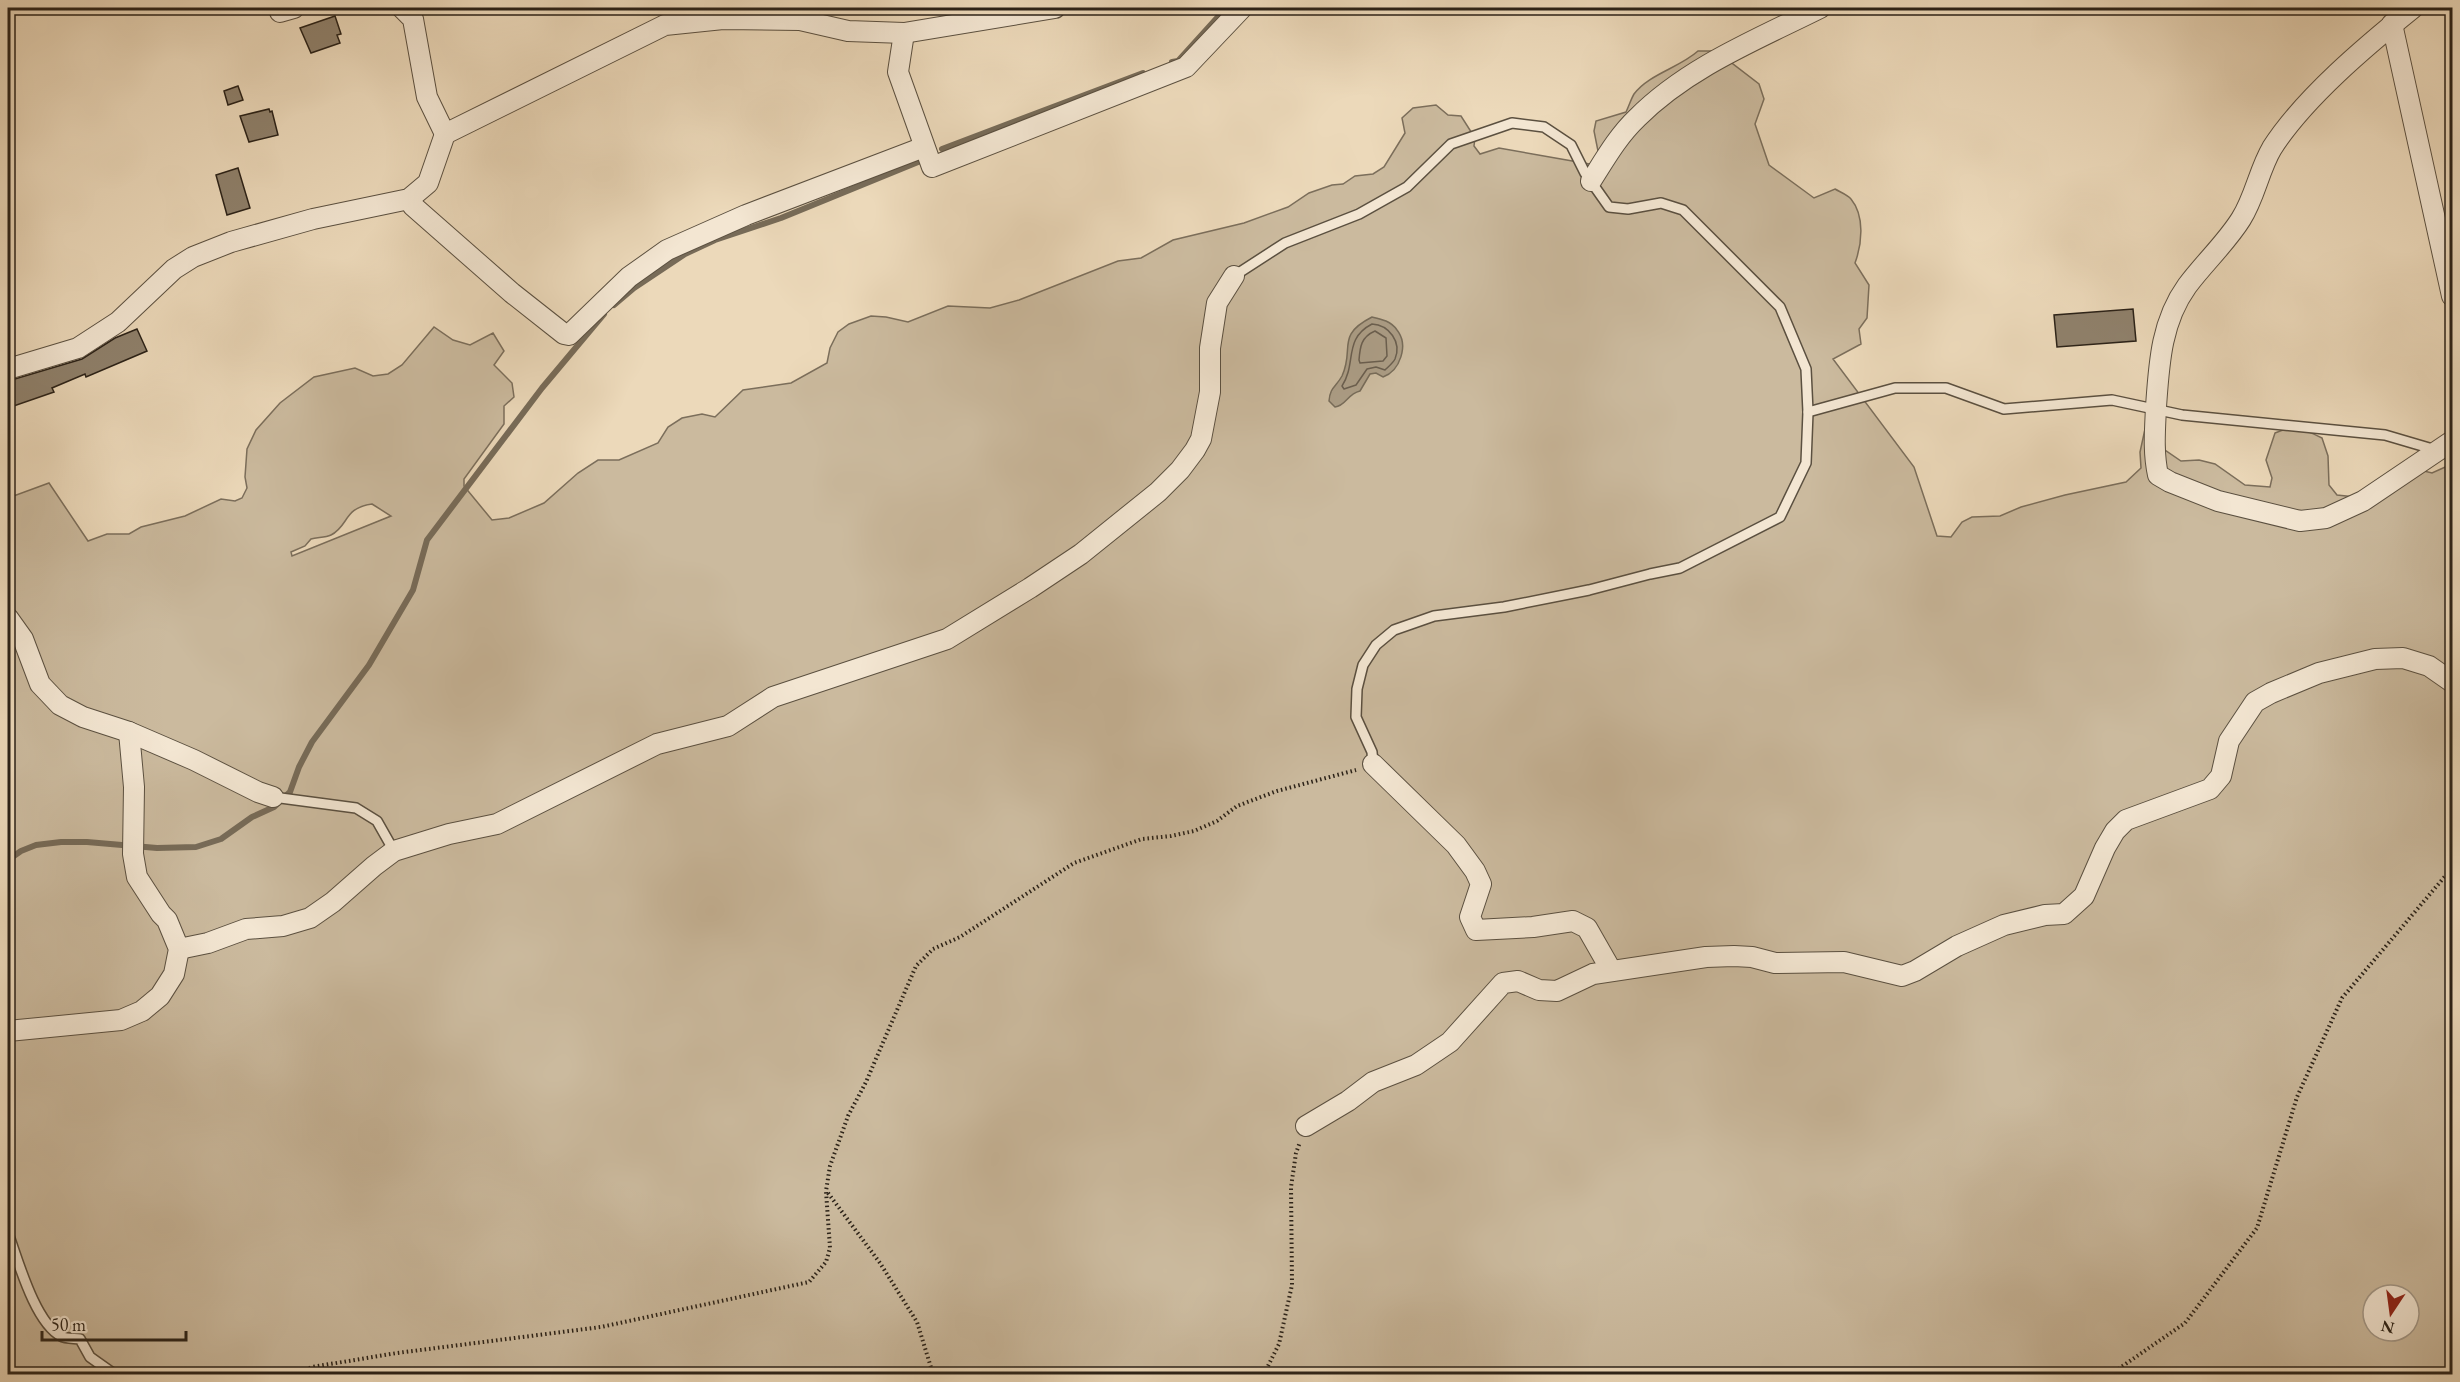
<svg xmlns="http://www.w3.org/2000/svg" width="2460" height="1382" font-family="'EB Garamond',serif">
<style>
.green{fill:#cbba9e;stroke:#7b6e5b;stroke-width:1.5;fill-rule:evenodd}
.water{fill:#aa9b83;stroke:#776b58;stroke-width:1.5}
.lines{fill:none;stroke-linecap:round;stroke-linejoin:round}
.shore{stroke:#6a5e4e;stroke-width:1.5}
.stream{stroke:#776b58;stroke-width:6}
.building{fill:#8f816c;stroke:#2b2218;stroke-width:1.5}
.lane-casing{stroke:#5b5040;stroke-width:12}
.street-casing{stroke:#5b5040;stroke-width:22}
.path{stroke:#2b2218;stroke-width:4;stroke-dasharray:1.5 3;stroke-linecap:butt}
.lane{stroke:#f3e6d2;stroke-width:9}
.street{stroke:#f3e6d2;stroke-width:20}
</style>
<rect width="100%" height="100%" fill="#ecd9ba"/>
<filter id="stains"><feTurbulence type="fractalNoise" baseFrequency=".00333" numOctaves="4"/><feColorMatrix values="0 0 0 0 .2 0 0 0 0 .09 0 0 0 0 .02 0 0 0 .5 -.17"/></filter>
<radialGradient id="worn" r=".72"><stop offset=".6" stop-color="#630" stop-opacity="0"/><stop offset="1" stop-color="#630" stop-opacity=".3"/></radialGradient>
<path class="green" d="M 1698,51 L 1711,51 L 1729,61 L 1759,84 L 1764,99 L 1755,124 L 1769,165 L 1814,198 L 1835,189 C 1840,192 1848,195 1851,199 C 1865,216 1862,244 1855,263 L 1869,285 L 1867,318 L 1859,329 L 1861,344 L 1833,359 L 1914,467 L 1937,536 L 1951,537 L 1962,522 L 1972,517 L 2000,516 L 2021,507 L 2065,495 L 2126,482 L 2141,468 L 2140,452 L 2145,429 L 2163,429 L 2165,450 L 2181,461 L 2199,460 L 2215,464 L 2245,485 L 2270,487 L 2272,478 L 2266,460 L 2275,433 C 2293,425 2304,429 2322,438 L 2328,456 L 2329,485 L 2337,495 L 2374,499 L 2420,470 L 2432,473 L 2452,464 L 2452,1374 L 8,1374 L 8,498 L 49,483 L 88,541 L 107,534 L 129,534 L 141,527 L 185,516 L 221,499 L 235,501 L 242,498 L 247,488 L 245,477 L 247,449 L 256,430 L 280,403 L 314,377 L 355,368 L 373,376 L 388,374 L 402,365 L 434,327 L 453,340 L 470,345 L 493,333 L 504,351 L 494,365 L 512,383 L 514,397 L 504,406 L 504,424 L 464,479 L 464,486 L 492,520 L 509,518 L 544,503 L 578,473 L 598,460 L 619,460 L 658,443 L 668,427 L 682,418 L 702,414 L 715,417 L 743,390 L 791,383 L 827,363 L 830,348 L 838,332 L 849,324 L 871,316 L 886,317 L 908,322 L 948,306 L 990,308 L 1019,300 L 1118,261 L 1141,258 L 1173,240 L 1244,223 L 1288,207 L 1309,193 L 1332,185 L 1343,184 L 1355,176 L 1373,174 L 1384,167 L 1405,133 L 1402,118 L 1413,108 L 1436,105 L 1448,115 L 1461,116 L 1475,138 L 1474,146 L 1480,154 L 1499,148 L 1601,166 L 1594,131 L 1596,121 L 1626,112 C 1629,106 1631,99 1634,94 C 1649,74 1679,68 1698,51 ZM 372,504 L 391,516 L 292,556 L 291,552 L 305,546 L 311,539 C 317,537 325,538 331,535 C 349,526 343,508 372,504 ZM 2373,1295 L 2409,1295 L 2409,1331 L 2373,1331 Z"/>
<path class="water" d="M 1372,317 C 1381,319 1391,321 1397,330 C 1409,345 1400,371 1383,377 L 1376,373 L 1370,374 L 1360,391 C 1347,394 1346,406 1335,407 L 1329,401 C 1330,387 1336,387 1342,376 C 1355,348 1335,336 1372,317 Z"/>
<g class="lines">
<g class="shore">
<path d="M 1372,324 C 1389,325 1402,342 1395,359 C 1393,363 1388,367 1385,370 L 1376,367 L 1367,369 L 1356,385 L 1344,389 L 1342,386 C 1357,363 1343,339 1372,324 Z"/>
<path d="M 1375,331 L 1386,338 L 1387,356 L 1383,361 L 1360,363 L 1359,360 C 1360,347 1361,337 1375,331 Z"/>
</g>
<g class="stream">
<polyline points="1172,62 1178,61 1226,8"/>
<polyline points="942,149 1143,73"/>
<polyline points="614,305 634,288 685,254 715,240 781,218 923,160"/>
<polyline points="8,860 21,851 36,845 61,842 87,842 157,848 196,847 221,839 252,817 274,807 290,792 299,767 312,742 369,665 413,590 427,540 542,388 604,314"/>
</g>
</g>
<g class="building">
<polygon points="335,16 341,34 337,35 340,43 311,53 300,28"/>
<polygon points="238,86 243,100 228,105 224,91"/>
<polygon points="269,109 270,112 272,111 278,135 249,142 240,116"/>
<polygon points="238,168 250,208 227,215 216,175"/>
<polygon points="2133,309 2136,341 2057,347 2054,315"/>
<polygon points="137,329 147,351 86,377 85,374 52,388 54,392 8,408 8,381 82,359 115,338"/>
</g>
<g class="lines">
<defs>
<g id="lane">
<polyline points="1234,276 1285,243 1359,214 1407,187 1451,144 1512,123 1544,127 1571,145 1585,173 1609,207 1628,209 1661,203 1683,210 1780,307 1806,369 1808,412 1806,463 1780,517 1680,568 1650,574 1589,590 1504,607 1434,616 1394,630 1376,645 1363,665 1357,689 1356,717 1372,752 1373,764"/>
<polyline points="1808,412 1895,388 1946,388 2004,409 2112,400 2182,415 2385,435 2436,450"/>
<polyline points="273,797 356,808 377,821 394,851"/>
<path d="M 8,1233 C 18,1260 35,1323 61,1336 C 66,1339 75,1338 80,1339 L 90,1357 L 114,1374"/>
</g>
<g id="street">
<polyline points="402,8 413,19 427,97 445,134"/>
<path d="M 2413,8 C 2366,46 2304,98 2272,148 C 2259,170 2255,197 2241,219 C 2226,243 2204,263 2187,286 C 2161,322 2159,364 2156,407 C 2155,430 2153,452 2158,475 L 2170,482 L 2218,501 L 2300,521 L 2326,518 L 2363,501 L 2452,441"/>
<polyline points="280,12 294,8"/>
<polyline points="2392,24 2452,296"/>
<polyline points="904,33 898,72 932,167 1186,67 1242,8"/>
<path d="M 1591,181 C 1605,159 1618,136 1637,118 C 1688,67 1756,40 1820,8"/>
<polyline points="409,199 413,206 512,293 564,334 569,335 629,277 667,250 746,215 924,147"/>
<polyline points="8,369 78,348 118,322 174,269 193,257 231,242 313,219 409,199 428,183 445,134 665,25 723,19 800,20 848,31 904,33 1055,8"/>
<polyline points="8,618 23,639 40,684 60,705 83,717 129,732 194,760 258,792 273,797"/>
<polyline points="1373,764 1456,845 1475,871 1481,884 1470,917 1476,930 1533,927 1573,921 1587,928 1611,970"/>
<polyline points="179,949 208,943 246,929 283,926 310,918 333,902 374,866 394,851 449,834 497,824 657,744 728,726 773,697 947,639 1030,588 1081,554 1158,492 1180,470 1195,450 1201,439 1210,392 1210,348 1217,303 1234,276"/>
<polyline points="8,1031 121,1020 142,1011 160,996 174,974 179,949 167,920 161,914 137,877 133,854 134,787 129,732"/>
<polyline points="1306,1126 1348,1101 1373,1082 1416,1065 1450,1042 1503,983 1518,981 1539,990 1557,991 1593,974 1706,957 1734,956 1752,957 1775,963 1844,962 1902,976 1915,971 1957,946 2004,925 2045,915 2064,914 2084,896 2105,848 2115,831 2126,820 2210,789 2221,776 2229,741 2255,702 2271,693 2319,673 2375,659 2403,658 2429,666 2452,682"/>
</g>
</defs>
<use href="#lane" class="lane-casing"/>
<use href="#street" class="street-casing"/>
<g class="path">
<polyline points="828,1193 880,1263 917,1322 933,1374"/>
<polyline points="297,1374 312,1367 397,1353 601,1327 809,1282 826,1262 830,1248 826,1191 830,1166 848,1116 866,1082 916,966 933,949 960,937 1074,863 1142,839 1171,836 1194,831 1217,821 1237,806 1277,791 1356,770"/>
<polyline points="1264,1374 1279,1344 1292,1285 1291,1187 1296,1153 1300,1142"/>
<polyline points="2111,1374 2185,1323 2257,1228 2297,1097 2342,998 2452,868"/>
</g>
<use href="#lane" class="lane"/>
<use href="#street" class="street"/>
</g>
<rect width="2460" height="1382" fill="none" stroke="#ecd9ba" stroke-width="30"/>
<rect x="9" y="9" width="2442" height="1364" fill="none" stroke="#2b2218" stroke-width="3"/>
<rect x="15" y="15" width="2430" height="1352" fill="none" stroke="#2b2218" stroke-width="1.5"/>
<g transform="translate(2391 1313) rotate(193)"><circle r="28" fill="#f3e6d2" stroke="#a39888" stroke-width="1.5"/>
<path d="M0-4.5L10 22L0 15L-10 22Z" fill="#8f2418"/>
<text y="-9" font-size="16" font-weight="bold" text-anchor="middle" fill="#2b2218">N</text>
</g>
<path d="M42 1331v9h144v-9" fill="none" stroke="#2b2218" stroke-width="3"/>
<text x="51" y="1331" font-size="18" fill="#2b2218" stroke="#f3e6d2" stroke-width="4.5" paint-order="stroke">50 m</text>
<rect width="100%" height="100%" filter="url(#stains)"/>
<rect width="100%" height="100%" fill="url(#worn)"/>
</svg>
